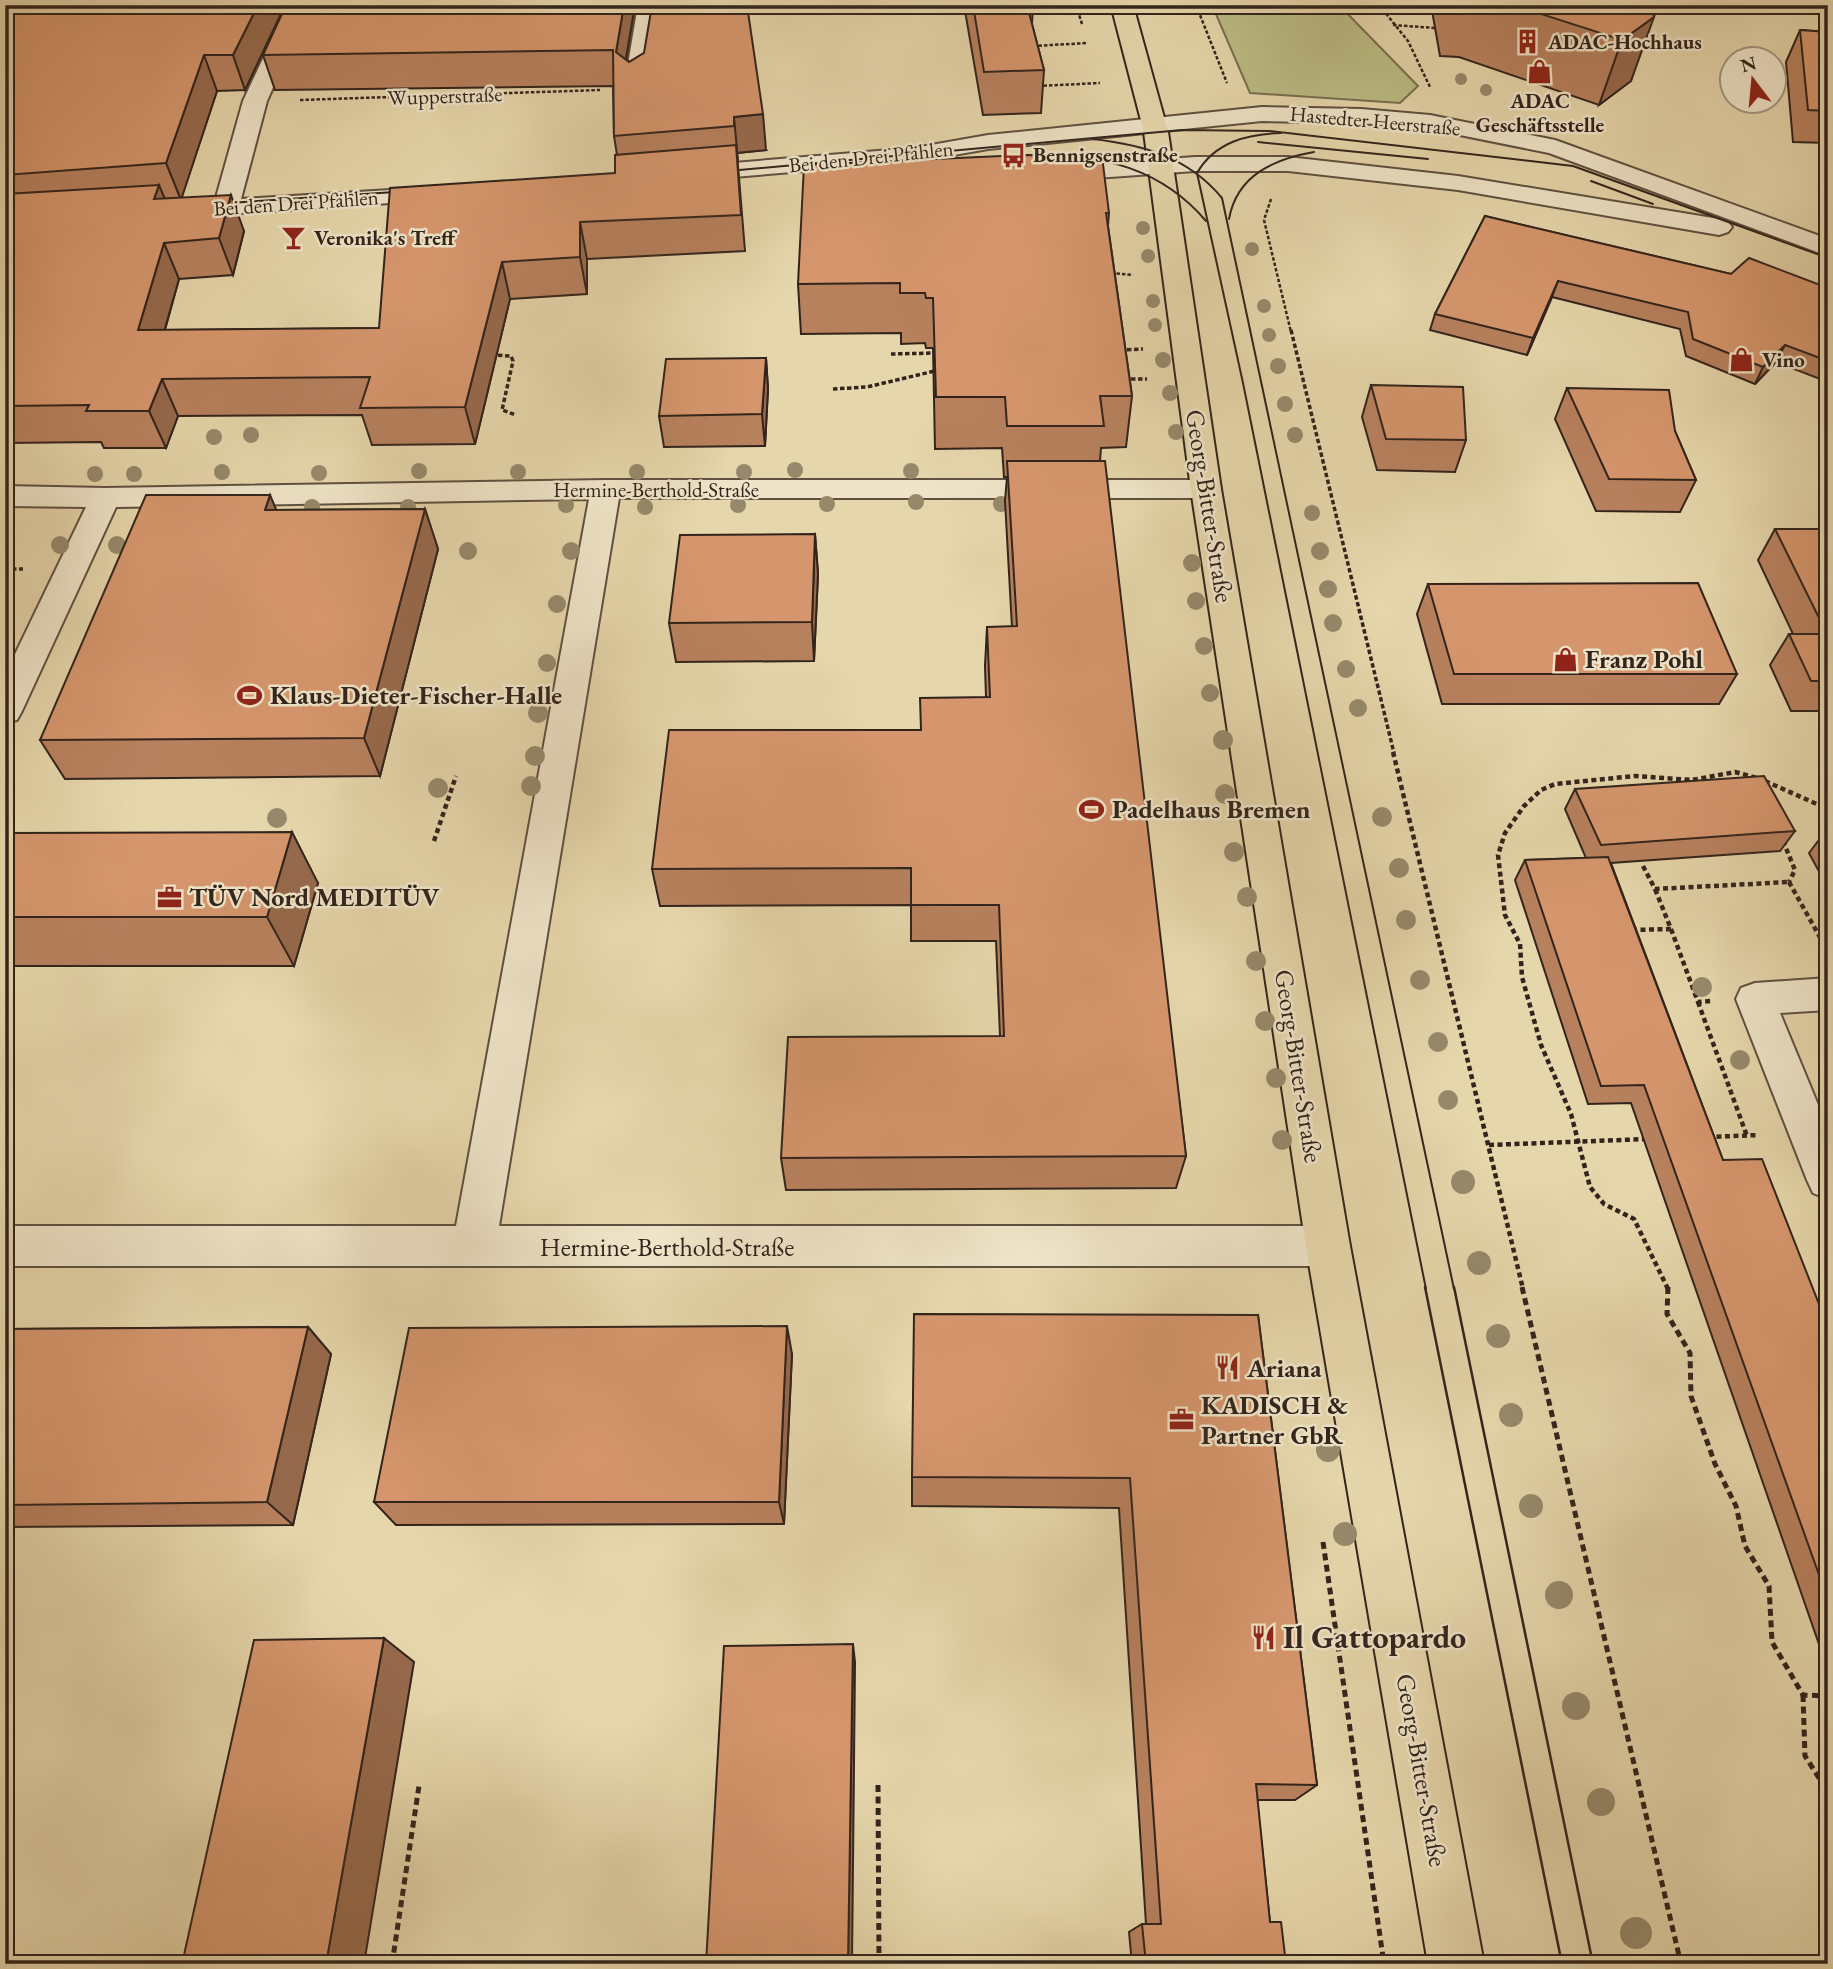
<svg xmlns="http://www.w3.org/2000/svg" width="1833" height="1969" font-family="'EB Garamond',serif">
<style>
.green{fill:#bcbc84;stroke:#777050;stroke-width:2}
.lines{fill:none;stroke-linecap:round;stroke-linejoin:round}
.minor-casing{stroke:#5f5040;stroke-width:4}
.major-casing{stroke:#32241c;stroke-width:4}
.path-far3{stroke:#32241c;stroke-width:2.5;stroke-dasharray:3.5 2;stroke-linecap:butt}
.path-far2{stroke:#32241c;stroke-width:3.5;stroke-dasharray:4.5 2.5;stroke-linecap:butt}
.path-far1{stroke:#32241c;stroke-width:4.5;stroke-dasharray:5 3.5;stroke-linecap:butt}
.path{stroke:#32241c;stroke-width:5;stroke-dasharray:7 4.5;stroke-linecap:butt}
.minor{fill:#efe4c8;fill-rule:evenodd}
.major{fill:#e6d6ab;fill-rule:evenodd}
.tram-far1{stroke:#32241c;stroke-width:2}
.tram{stroke:#32241c;stroke-width:2.5}
.tree{fill:#96896b}
.wall{fill:#b8815e;stroke:#32241c;stroke-width:2}
.shaded-wall{fill:#96694c;stroke:#32241c;stroke-width:2}
.building{fill:#d6966d;stroke:#32241c;stroke-width:2}
.labels{text-anchor:middle;stroke-width:5;stroke-linejoin:round;paint-order:stroke}
.far-poi-label{font-size:21px;font-weight:bold;fill:#32241c;stroke:#efe4c8;text-anchor:start}
.far-street-label{font-size:21px;fill:#32241c;stroke:#efe4c8}
.street-label{font-size:26px;fill:#32241c;stroke:#efe4c8}
.poi-label{font-size:26px;font-weight:bold;fill:#32241c;stroke:#efe4c8;text-anchor:start}
.near-poi-label{font-size:32px;font-weight:bold;fill:#32241c;stroke:#efe4c8;text-anchor:start}
</style>
<rect width="100%" height="100%" fill="#e6d6ab"/>
<filter id="stains"><feTurbulence type="fractalNoise" baseFrequency=".00286" numOctaves="4"/><feColorMatrix values="0 0 0 0 .2 0 0 0 0 .09 0 0 0 0 .02 0 0 0 .5 -.17"/></filter>
<radialGradient id="worn" r=".72"><stop offset=".6" stop-color="#630" stop-opacity="0"/><stop offset="1" stop-color="#630" stop-opacity=".3"/></radialGradient>
<polygon class="green" points="1212,5 1339,5 1418,86 1400,103 1250,93"/>
<g class="lines">
<defs>
<g id="minor">
<polygon points="288,5 310,5 267,101 241,199 440,187 449,189 452,194 449,199 183,217 174,215 171,210 174,205 215,201 243,101"/>
<polygon points="638,5 660,5 646,88 635,95 624,88"/>
<polygon points="1262,107 1361,109 1430,115 1555,140 1828,239 1828,256 1549,153 1430,129 1361,123 1262,121 988,149 914,162 685,181 676,179 673,174 676,169 685,167 914,148 988,135"/>
<polygon points="1195,157 1288,157 1458,176 1719,219 1728,222 1732,227 1728,232 1719,235 1458,190 1288,171 1195,171 1053,181 1044,179 1041,174 1044,169 1053,167"/>
<polygon points="606,480 1206,480 1217,482 1221,489 1217,496 1206,498 619,498 499,1226 1328,1226 1343,1232 1350,1246 1343,1260 1328,1266 5,1266 5,1226 456,1226 589,499 116,507 22,711 17,720 5,723 5,675 86,507 5,506 5,486 105,488"/>
<polygon points="1828,978 1828,1010 1780,1013 1828,1129 1828,1199 1813,1193 1807,1180 1736,999 1741,988 1755,983"/>
</g>
<polygon id="major" points="1111,5 1133,5 1168,132 1221,489 1350,1246 1484,1964 1428,1964 1306,1246 1191,489 1144,132"/>
</defs>
<use href="#minor" class="minor-casing"/>
<use href="#major" class="major-casing"/>
<g class="path-far3">
<polyline points="1076,5 1082,24"/>
<polyline points="1196,5 1227,83"/>
<polyline points="1379,5 1408,41 1430,87"/>
<polyline points="1393,25 1435,28"/>
<polyline points="1033,46 1088,43"/>
<polyline points="1038,86 1100,83"/>
<polyline points="300,100 600,90"/>
<polyline points="1271,199 1264,220 1291,332"/>
<polyline points="1111,273 1133,275"/>
</g>
<g class="path-far2">
<polyline points="1291,330 1394,753"/>
<polyline points="1120,350 1143,349"/>
<polyline points="891,354 936,353"/>
<polyline points="491,355 511,356 513,361 502,410 516,415"/>
<polyline points="1124,379 1147,379"/>
<polyline points="833,389 867,387 939,370"/>
<polyline points="5,569 23,569"/>
</g>
<g class="path-far1">
<polyline points="1393,752 1523,1289"/>
<polyline points="1765,781 1828,809"/>
<polyline points="434,841 456,776"/>
<polyline points="1783,841 1795,870 1789,882"/>
<polyline points="1643,866 1655,889 1789,882"/>
<polyline points="1789,882 1826,948"/>
<polyline points="1671,929 1698,1002 1711,1001"/>
<polyline points="1632,930 1671,929 1655,889"/>
<polyline points="1698,1002 1747,1136"/>
<polyline points="1708,1137 1759,1135"/>
<polyline points="1489,1145 1647,1139"/>
<polyline points="1668,1289 1634,1219 1604,1204 1590,1187 1571,1114 1541,1045 1522,977 1520,944 1505,915 1498,855 1505,833 1524,806 1541,790 1555,784 1635,776 1692,780 1735,772 1757,778"/>
</g>
<g class="path">
<polyline points="1522,1287 1681,1964"/>
<polyline points="1668,1287 1667,1314 1690,1353 1691,1396 1715,1464 1736,1506 1745,1546 1769,1586 1772,1642 1803,1695 1828,1696"/>
<polyline points="1323,1542 1384,1964"/>
<polyline points="1803,1695 1805,1756 1828,1792"/>
<polyline points="878,1785 879,1964"/>
<polyline points="392,1964 419,1786"/>
</g>
<use href="#minor" class="minor"/>
<use href="#major" class="major"/>
<g class="tram-far1">
<path d="M 1281,133 C 1247,134 1215,142 1197,173 L 1243,383 L 1426,1289"/>
<path d="M 1093,139 C 1144,145 1188,157 1222,198 L 1454,1289"/>
<polyline points="1258,142 1428,159"/>
<path d="M 1038,154 C 1104,155 1162,169 1206,221"/>
<polyline points="717,172 1182,130 1269,131 1573,166 1828,258"/>
<polyline points="1591,181 1653,204"/>
<polyline points="214,204 410,191"/>
<path d="M 1229,219 C 1237,175 1274,159 1314,152"/>
</g>
<g class="tram">
<polyline points="1425,1287 1562,1964"/>
<polyline points="1454,1287 1593,1964"/>
</g>
</g>
<g class="tree">
<circle cx="1461" cy="79" r="6"/>
<circle cx="1486" cy="90" r="6"/>
<circle cx="1143" cy="228" r="7"/>
<circle cx="1252" cy="249" r="7"/>
<circle cx="1148" cy="256" r="7"/>
<circle cx="1153" cy="301" r="7"/>
<circle cx="1264" cy="306" r="7"/>
<circle cx="1155" cy="325" r="7"/>
<circle cx="1269" cy="335" r="7"/>
<circle cx="1163" cy="360" r="8"/>
<circle cx="1278" cy="366" r="8"/>
<circle cx="1170" cy="393" r="8"/>
<circle cx="1285" cy="404" r="8"/>
<circle cx="1176" cy="432" r="8"/>
<circle cx="251" cy="435" r="8"/>
<circle cx="1295" cy="435" r="8"/>
<circle cx="214" cy="437" r="8"/>
<circle cx="795" cy="470" r="8"/>
<circle cx="419" cy="471" r="8"/>
<circle cx="911" cy="471" r="8"/>
<circle cx="222" cy="472" r="8"/>
<circle cx="518" cy="472" r="8"/>
<circle cx="637" cy="472" r="8"/>
<circle cx="744" cy="472" r="8"/>
<circle cx="319" cy="473" r="8"/>
<circle cx="95" cy="474" r="8"/>
<circle cx="134" cy="474" r="8"/>
<circle cx="916" cy="502" r="8"/>
<circle cx="827" cy="504" r="8"/>
<circle cx="1001" cy="504" r="8"/>
<circle cx="566" cy="505" r="8"/>
<circle cx="738" cy="505" r="8"/>
<circle cx="312" cy="507" r="8"/>
<circle cx="408" cy="507" r="8"/>
<circle cx="645" cy="507" r="8"/>
<circle cx="1312" cy="513" r="8"/>
<circle cx="60" cy="545" r="9"/>
<circle cx="117" cy="545" r="9"/>
<circle cx="468" cy="551" r="9"/>
<circle cx="571" cy="551" r="9"/>
<circle cx="1320" cy="551" r="9"/>
<circle cx="1192" cy="563" r="9"/>
<circle cx="1328" cy="589" r="9"/>
<circle cx="1196" cy="601" r="9"/>
<circle cx="557" cy="604" r="9"/>
<circle cx="1333" cy="623" r="9"/>
<circle cx="1204" cy="646" r="9"/>
<circle cx="547" cy="663" r="9"/>
<circle cx="1346" cy="669" r="9"/>
<circle cx="1210" cy="693" r="9"/>
<circle cx="1358" cy="708" r="9"/>
<circle cx="538" cy="713" r="10"/>
<circle cx="1223" cy="740" r="10"/>
<circle cx="535" cy="756" r="10"/>
<circle cx="531" cy="786" r="10"/>
<circle cx="438" cy="788" r="10"/>
<circle cx="1225" cy="794" r="10"/>
<circle cx="1382" cy="817" r="10"/>
<circle cx="277" cy="818" r="10"/>
<circle cx="1234" cy="852" r="10"/>
<circle cx="1399" cy="868" r="10"/>
<circle cx="1247" cy="897" r="10"/>
<circle cx="1406" cy="920" r="10"/>
<circle cx="1256" cy="961" r="10"/>
<circle cx="1420" cy="980" r="10"/>
<circle cx="1702" cy="987" r="10"/>
<circle cx="1265" cy="1021" r="10"/>
<circle cx="1438" cy="1042" r="10"/>
<circle cx="1740" cy="1060" r="10"/>
<circle cx="1276" cy="1078" r="10"/>
<circle cx="1448" cy="1100" r="10"/>
<circle cx="1282" cy="1140" r="10"/>
<circle cx="1463" cy="1182" r="12"/>
<circle cx="1479" cy="1263" r="12"/>
<circle cx="1498" cy="1336" r="12"/>
<circle cx="1511" cy="1415" r="12"/>
<circle cx="1328" cy="1450" r="12"/>
<circle cx="1531" cy="1506" r="12"/>
<circle cx="1345" cy="1534" r="12"/>
<circle cx="1559" cy="1595" r="14"/>
<circle cx="1576" cy="1706" r="14"/>
<circle cx="1601" cy="1802" r="14"/>
<circle cx="1636" cy="1933" r="16"/>
</g>
<g class="wall">
<polygon points="5,5 285,5 245,90 217,91 181,198 244,231 233,275 179,279 165,330 379,328 615,173 617,155 614,136 613,86 275,90 263,55 635,5 626,60 629,62 644,53 766,150 737,153 745,251 587,259 587,294 510,299 475,444 372,445 362,415 178,416 166,448 104,448 101,442 5,443"/>
<polygon points="964,5 1033,5 1032,24 1044,70 1041,113 983,115"/>
<polygon points="1431,5 1650,5 1631,81 1599,105 1459,57 1440,56"/>
<polygon points="1800,30 1828,32 1828,143 1793,142 1786,62"/>
<polygon points="1025,155 1109,213 1108,226 1132,396 1126,447 1101,448 1100,461 1186,1156 1176,1188 786,1190 781,1158 1000,1036 996,941 911,941 911,905 660,906 652,869 920,730 986,697 985,666 987,627 1012,627 1005,501 1007,477 1004,477 1002,448 935,449 933,348 926,348 925,343 901,344 901,333 801,334 798,284"/>
<polygon points="1485,216 1731,274 1828,288 1828,378 1820,379 1776,362 1755,384 1686,356 1680,329 1552,297 1527,355 1430,330 1435,314"/>
<polygon points="766,358 768,389 765,446 664,447 659,416"/>
<polygon points="1371,385 1466,440 1455,472 1377,470 1362,417"/>
<polygon points="1567,388 1675,431 1696,480 1680,512 1596,511 1555,419"/>
<polygon points="425,509 438,549 380,776 65,779 40,740 277,510"/>
<polygon points="1775,529 1828,529 1828,711 1791,711 1770,665 1789,634 1793,634 1758,560"/>
<polygon points="815,534 818,574 814,661 676,662 669,623"/>
<polygon points="1428,584 1737,674 1719,704 1442,704 1417,614"/>
<polygon points="1575,789 1795,831 1780,851 1611,863 1723,1160 1828,1327 1828,1650 1821,1650 1631,1103 1588,1104 1515,880 1525,860 1586,858 1565,809"/>
<polygon points="1828,828 1828,888 1809,853"/>
<polygon points="5,833 318,883 294,966 5,966"/>
<polygon points="1258,1315 1317,1785 1295,1800 1257,1800 1270,1922 1286,1964 1132,1964 1129,1932 1142,1924 1146,1924 1119,1508 912,1506 912,1477"/>
<polygon points="308,1327 331,1354 293,1525 5,1527 5,1329"/>
<polygon points="792,1354 784,1524 396,1525 374,1502"/>
</g>
<g class="shaded-wall">
<polygon points="258,5 285,5 245,90 233,55"/>
<polygon points="624,5 635,5 621,88 616,52"/>
<polygon points="1654,17 1631,81 1599,105 1622,40"/>
<polygon points="204,55 217,91 181,200 166,163"/>
<polygon points="763,114 766,150 737,153 738,161 734,117"/>
<polygon points="159,185 174,221 154,199"/>
<polygon points="231,195 244,231 233,275 219,238"/>
<polygon points="580,222 587,259 587,294 580,257"/>
<polygon points="164,243 179,279 154,367 138,330"/>
<polygon points="502,262 510,299 475,444 465,407"/>
<polygon points="1558,281 1552,297 1527,355 1533,338"/>
<polygon points="1785,345 1776,362 1755,384 1763,367"/>
<polygon points="766,358 768,389 765,446 762,414"/>
<polygon points="162,379 178,416 166,448 149,411"/>
<polygon points="270,495 287,535 265,510"/>
<polygon points="425,509 438,549 380,776 364,738"/>
<polygon points="815,534 818,574 814,661 812,622"/>
<polygon points="292,832 318,883 294,966 267,917"/>
<polygon points="787,1326 792,1354 784,1524 779,1502"/>
<polygon points="308,1327 331,1354 293,1525 267,1502"/>
<polygon points="384,1638 414,1662 364,1964 326,1964"/>
<polygon points="853,1644 855,1662 852,1964 848,1964"/>
</g>
<g class="building">
<polygon points="5,5 258,5 233,55 204,55 166,163 5,175"/>
<polygon points="286,5 624,5 616,52 629,62 644,53 652,5 747,5 763,114 734,117 734,126 614,136 613,50 263,55"/>
<polygon points="973,5 1027,5 1044,70 984,72"/>
<polygon points="1513,5 1650,5 1654,17 1622,40"/>
<polygon points="1800,30 1828,32 1828,111 1808,110"/>
<polygon points="736,145 741,215 580,222 580,257 502,262 465,407 360,408 370,377 162,379 149,411 86,411 89,405 5,406 5,194 159,185 154,199 231,195 219,238 164,243 138,330 379,328 390,188 615,173 615,155"/>
<polygon points="1025,155 1102,156 1109,213 1106,213 1132,396 1100,396 1104,426 1007,426 1005,397 936,397 933,298 926,298 925,293 900,293 900,283 798,284 804,165"/>
<polygon points="1485,216 1731,274 1749,258 1828,288 1828,361 1785,345 1763,367 1693,339 1688,312 1558,281 1533,338 1435,314"/>
<polygon points="766,358 762,414 659,416 666,359"/>
<polygon points="1371,385 1463,387 1466,440 1386,439"/>
<polygon points="1567,388 1669,390 1675,431 1696,480 1609,479"/>
<polygon points="1007,461 1105,461 1186,1156 781,1158 788,1037 1004,1036 999,905 911,905 911,868 652,869 669,730 921,730 920,698 990,697 987,627 1017,626"/>
<polygon points="146,495 270,495 265,510 425,509 364,738 40,740"/>
<polygon points="1775,529 1828,529 1828,681 1811,681 1789,634 1827,634"/>
<polygon points="815,534 812,622 669,623 680,535"/>
<polygon points="1698,583 1737,674 1454,674 1428,584"/>
<polygon points="1764,776 1795,831 1601,845 1575,789"/>
<polygon points="292,832 267,917 5,917 5,833"/>
<polygon points="1608,857 1723,1160 1762,1159 1828,1327 1828,1600 1644,1085 1601,1086 1525,860"/>
<polygon points="914,1314 1258,1315 1317,1785 1256,1784 1270,1922 1281,1922 1286,1964 1146,1964 1142,1924 1161,1924 1130,1478 912,1477"/>
<polygon points="787,1326 779,1502 374,1502 409,1328"/>
<polygon points="308,1327 267,1502 5,1505 5,1329"/>
<polygon points="384,1638 326,1964 182,1964 254,1640"/>
<polygon points="853,1644 848,1964 706,1964 724,1646"/>
</g>
<defs>
<symbol id="building-bare" viewBox="-9 -9 18 18"><path d="M-4-6H4V6H1V3H-1V6H-4ZM-2.5-4.3h1.7v1.8h-1.7ZM.8-4.3h1.7v1.8H.8ZM-2.5-1h1.7V.8h-1.7ZM.8-1h1.7V.8H.8Z" fill="#8f2418" stroke="#efe4c8" stroke-width="2.5" paint-order="stroke"/></symbol>
<symbol id="shop-bare" viewBox="-9 -9 18 18"><path d="M-5-2.5h2.3a2.7 3.5 0 0 1 5.4 0H5L5.5 6h-11ZM-1.5-2.5h3a1.5 2.3 0 0 0-3 0Z" fill="#8f2418" stroke="#efe4c8" stroke-width="2.5" paint-order="stroke"/></symbol>
<symbol id="bus-bare" viewBox="-9 -9 18 18"><path d="M-5-6H5V4H4V6H2V4H-2V6H-4V4H-5ZM-3.5-4V0h7V-4ZM-3.5 1.2v1.5H-2V1.2ZM2 1.2v1.5H3.5V1.2Z" fill="#8f2418" stroke="#efe4c8" stroke-width="2.5" paint-order="stroke"/></symbol>
<symbol id="bar-bare" viewBox="-9 -9 18 18"><path d="M-6-5H6L.8 .8V4.5H3.5V6h-7V4.5H-.8V.8Z" fill="#8f2418" stroke="#efe4c8" stroke-width="2.5" paint-order="stroke"/></symbol>
<symbol id="stadium-bare" viewBox="-9 -9 18 18"><path d="M0-5a6.5 5 0 1 0 0 10a6.5 5 0 1 0 0-10ZM-3.5-1.8h7v3.6h-7Z" fill="#8f2418" stroke="#efe4c8" stroke-width="2.5" paint-order="stroke"/></symbol>
<symbol id="office-bare" viewBox="-9 -9 18 18"><path d="M-6-3h4V-5.5h4V-3h4V5H-6ZM-1-4.5V-3h2v-1.5ZM-6 0V1H6V0Z" fill="#8f2418" stroke="#efe4c8" stroke-width="2.5" paint-order="stroke"/></symbol>
<symbol id="restaurant-bare" viewBox="-9 -9 18 18"><path d="M-5-6h1v4h1v-4h1v4h1v-4h1v5L-1.5 .5V6h-2V.5L-5-1ZM5-6V6H3V1.5H1.5Q1.5-4 5-6Z" fill="#8f2418" stroke="#efe4c8" stroke-width="2.5" paint-order="stroke"/></symbol>
</defs>
<g fill-rule="evenodd">
<use href="#building-bare" x="1510" y="24" width="35" height="35"/>
<use href="#shop-bare" x="1522" y="54" width="35" height="35"/>
<use href="#bus-bare" x="996" y="138" width="35" height="35"/>
<use href="#bar-bare" x="276" y="220" width="35" height="35"/>
<use href="#shop-bare" x="1724" y="342" width="35" height="35"/>
<use href="#shop-bare" x="1548" y="642" width="35" height="35"/>
<use href="#stadium-bare" x="232" y="678" width="35" height="35"/>
<use href="#stadium-bare" x="1074" y="792" width="35" height="35"/>
<use href="#office-bare" x="152" y="880" width="35" height="35"/>
<use href="#restaurant-bare" x="1210" y="1350" width="35" height="35"/>
<use href="#office-bare" x="1164" y="1402" width="35" height="35"/>
<use href="#restaurant-bare" x="1246" y="1620" width="35" height="35"/>
</g>
<g class="labels">
<g class="far-poi-label">
<text x="1548" y="49">ADAC-Hochhaus</text>
<text x="1540" y="108" text-anchor="middle">ADAC<tspan x="1540" dy="24">Geschäftsstelle</tspan></text>
<text x="1033" y="162">Bennigsenstraße</text>
<text x="314" y="245">Veronika's Treff</text>
<text x="1762" y="367">Vino</text>
</g>
<g class="far-street-label">
<text transform="translate(445 96) rotate(-2)" y="7">Wupperstraße</text>
<text transform="translate(1375 121) rotate(5)" y="7">Hastedter Heerstraße</text>
<text transform="translate(871 157) rotate(-6)" y="7">Bei den Drei Pfählen</text>
<text transform="translate(296 203) rotate(-4)" y="7">Bei den Drei Pfählen</text>
<text x="656" y="497">Hermine-Berthold-Straße</text>
</g>
<g class="street-label">
<text transform="translate(1210 506) rotate(81)" y="9">Georg-Bitter-Straße</text>
<text transform="translate(1299 1066) rotate(81)" y="9">Georg-Bitter-Straße</text>
<text x="667" y="1256">Hermine-Berthold-Straße</text>
<text transform="translate(1422 1770) rotate(80)" y="9">Georg-Bitter-Straße</text>
</g>
<g class="poi-label">
<text x="1585" y="668">Franz Pohl</text>
<text x="270" y="704">Klaus-Dieter-Fischer-Halle</text>
<text x="1112" y="818">Padelhaus Bremen</text>
<text x="189" y="906">TÜV Nord MEDITÜV</text>
<text x="1247" y="1377">Ariana</text>
<text x="1201" y="1414">KADISCH &amp;<tspan x="1201" dy="30">Partner GbR</tspan></text>
</g>
<g class="near-poi-label">
<text x="1283" y="1648">Il Gattopardo</text>
</g>
</g>
<rect width="1833" height="1969" fill="none" stroke="#e6d6ab" stroke-width="28"/>
<rect x="7" y="7" width="1819" height="1955" fill="none" stroke="#32241c" stroke-width="3.5"/>
<rect x="14" y="14" width="1805" height="1941" fill="none" stroke="#32241c" stroke-width="2"/>
<g transform="translate(1753 80) rotate(344)"><circle r="33" fill="#efe4c8" stroke="#a39783" stroke-width="2"/>
<path d="M0-5L12 26L0 18L-12 26Z" fill="#8f2418"/>
<text y="-10" font-size="19" font-weight="bold" text-anchor="middle" fill="#32241c">N</text>
</g>
<rect width="100%" height="100%" filter="url(#stains)"/>
<rect width="100%" height="100%" fill="url(#worn)"/>
</svg>
